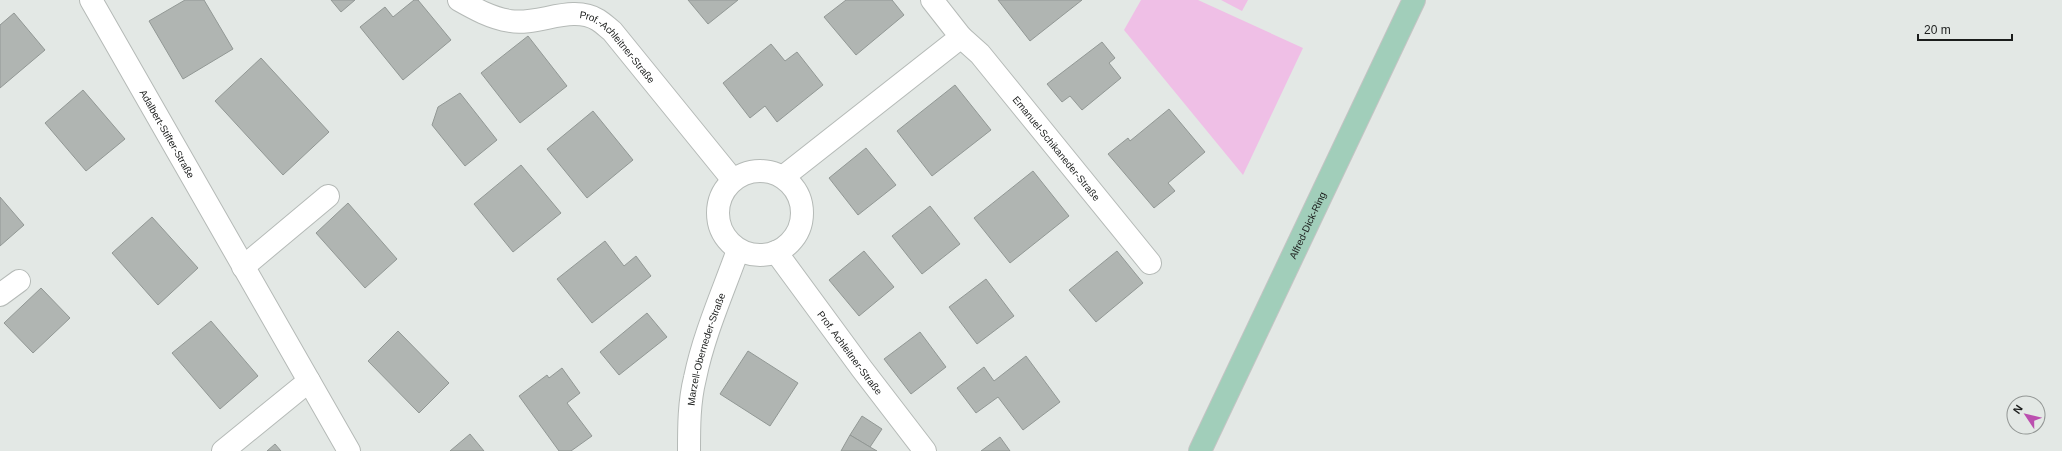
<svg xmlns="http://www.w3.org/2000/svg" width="2062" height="451" font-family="Helvetica,sans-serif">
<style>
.green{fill:#efbfe6}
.building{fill:#b0b5b2;stroke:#929895}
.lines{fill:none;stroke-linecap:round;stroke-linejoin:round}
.minor-casing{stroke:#b5bab7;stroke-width:24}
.major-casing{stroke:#c4c4c4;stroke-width:24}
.minor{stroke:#fff;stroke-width:22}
.major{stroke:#a1ceba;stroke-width:22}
.labels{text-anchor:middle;stroke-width:3;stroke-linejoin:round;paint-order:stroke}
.street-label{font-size:10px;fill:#1b1d1c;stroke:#e3e8e5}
</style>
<rect width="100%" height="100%" fill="#e3e8e5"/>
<g class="green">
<polygon points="1141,0 1198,0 1303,48 1243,175 1124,30"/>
<polygon points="1221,0 1248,0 1242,11"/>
</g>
<g class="building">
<polygon points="185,0 204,0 233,49 183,79 149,21"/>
<polygon points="331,0 355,0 341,12"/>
<polygon points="414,0 418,0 451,40 403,80 360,27 385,7 393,17"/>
<polygon points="688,0 738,0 708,24"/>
<polygon points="846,0 892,0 904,15 856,55 824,17"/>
<polygon points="998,0 1082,0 1030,41"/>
<polygon points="14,13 45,50 0,88 0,25"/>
<polygon points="528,36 567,86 520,123 481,73"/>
<polygon points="1102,42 1115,58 1109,63 1121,78 1082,110 1070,96 1062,102 1047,84"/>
<polygon points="771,44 785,61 797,52 823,85 777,122 765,106 750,118 723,83"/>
<polygon points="261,58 329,132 283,175 215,101"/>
<polygon points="955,85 991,130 932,176 897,131"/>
<polygon points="83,90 125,139 86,171 45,123"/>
<polygon points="460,93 497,140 465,166 432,125 438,107"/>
<polygon points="1169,109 1205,152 1168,183 1175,191 1154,208 1108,154 1128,138 1130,141"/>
<polygon points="593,111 633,160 587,198 547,149"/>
<polygon points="866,148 896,185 858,215 829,178"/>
<polygon points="521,165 561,213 513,252 474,204"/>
<polygon points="1033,171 1069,216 1010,263 974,218"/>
<polygon points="0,197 24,225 0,246"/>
<polygon points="348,203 397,259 365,288 316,233"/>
<polygon points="930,206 960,244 922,274 892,236"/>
<polygon points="152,217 198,268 158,305 112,253"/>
<polygon points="605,241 624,266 636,256 651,276 592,323 557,279"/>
<polygon points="864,251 894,287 859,316 829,280"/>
<polygon points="1117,251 1143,283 1096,322 1069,290"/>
<polygon points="986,279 1014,316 977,344 949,307"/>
<polygon points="41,288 70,318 33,353 4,323"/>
<polygon points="647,313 667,337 619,375 600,352"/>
<polygon points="211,321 258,376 220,409 172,353"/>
<polygon points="398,331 449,383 419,413 368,361"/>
<polygon points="920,332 946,367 911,394 884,359"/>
<polygon points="748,351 798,383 770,426 720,394"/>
<polygon points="1026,356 1060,402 1023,430 998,397 976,413 957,388 984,367 994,381"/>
<polygon points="562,368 580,393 567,403 592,436 571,451 559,451 519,396 547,375 549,378"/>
<polygon points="862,416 882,429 870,447 850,435"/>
<polygon points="470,434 484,451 450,451"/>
<polygon points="850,435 870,447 877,451 841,451"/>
<polygon points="1000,437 1010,451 981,451"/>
<polygon points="275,444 281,451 267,451"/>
</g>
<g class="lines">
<defs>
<g id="minor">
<path id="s1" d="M 91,0 L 349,451"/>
<path id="s2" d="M 459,0 C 475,9 491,18 510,21 C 538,26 572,4 598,20 C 603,23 608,28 612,31 L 733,180"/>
<path id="s3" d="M 961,37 L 980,54 L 1150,263"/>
<circle cx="760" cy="213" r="42"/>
<polyline points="783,177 961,37 932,0"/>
<path id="s4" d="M 776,252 L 862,369 L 925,451"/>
<polyline points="243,267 328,196"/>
<polyline points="0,295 19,281"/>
<polyline points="223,451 309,381"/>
<path id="s5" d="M 689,451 C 689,427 689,402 695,378 C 704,334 723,292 738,250"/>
</g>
<g id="major">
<path id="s6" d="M 1200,451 L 1414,0"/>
</g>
</defs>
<use href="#minor" class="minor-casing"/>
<use href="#major" class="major-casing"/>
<use href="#minor" class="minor"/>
<use href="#major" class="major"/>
</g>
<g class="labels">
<g class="street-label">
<text dy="4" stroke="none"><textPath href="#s2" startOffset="177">Prof.-Achleitner-Straße</textPath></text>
<text dy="4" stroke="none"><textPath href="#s1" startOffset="154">Adalbert-Stifter-Straße</textPath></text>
<text dy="4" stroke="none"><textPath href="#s3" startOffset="147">Emanuel-Schikaneder-Straße</textPath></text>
<text dy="4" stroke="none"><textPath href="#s6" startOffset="250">Alfred-Dick-Ring</textPath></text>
<text dy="4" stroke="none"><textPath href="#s5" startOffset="104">Marzell-Oberneder-Straße</textPath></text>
<text dy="4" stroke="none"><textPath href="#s4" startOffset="125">Prof. Achleitner-Straße</textPath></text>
</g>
</g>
<g transform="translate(2026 415) rotate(305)"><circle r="19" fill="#e3e8e5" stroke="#939795"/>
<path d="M0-3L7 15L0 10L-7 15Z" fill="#bb4faf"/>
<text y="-6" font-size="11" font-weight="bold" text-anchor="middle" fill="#1b1d1c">N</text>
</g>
<path d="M1918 34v6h94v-6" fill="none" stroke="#1b1d1c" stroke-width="2"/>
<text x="1924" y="34" font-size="12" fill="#1b1d1c" stroke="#e3e8e5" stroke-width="3" paint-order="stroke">20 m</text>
</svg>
